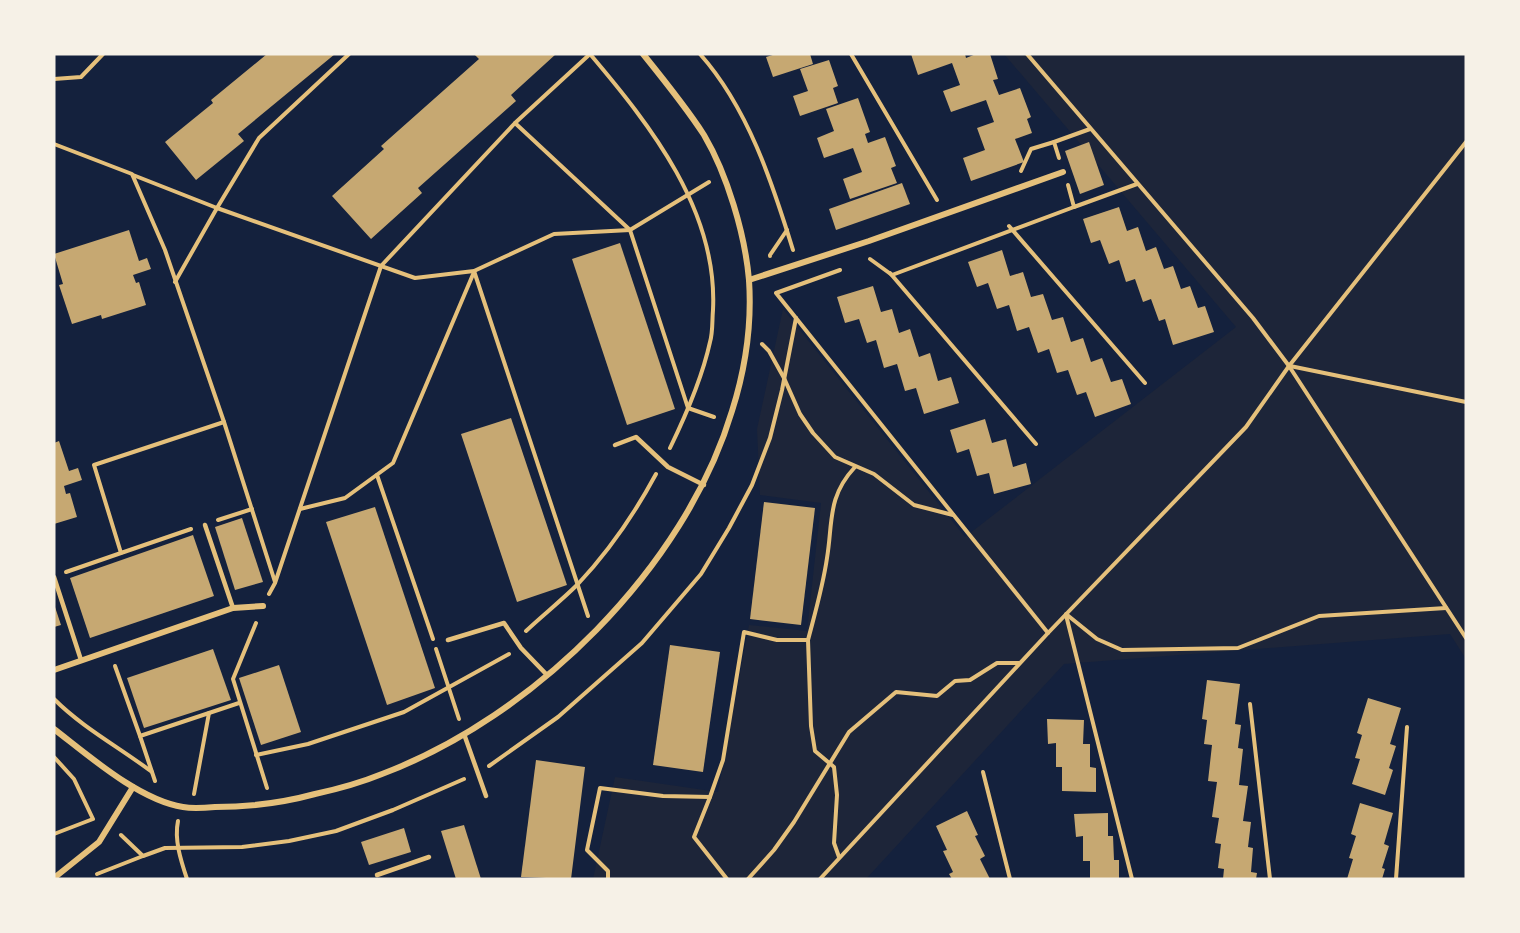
<svg xmlns="http://www.w3.org/2000/svg" width="1520" height="933" font-family="'IBM Plex Sans',sans-serif">
<style>
.green{fill:#1d2539}
.building{fill:#c6a872}
.lines{fill:none;stroke-linecap:round;stroke-linejoin:round}
.path{stroke:#e5c07b;stroke-width:4}
.service{stroke:#e5c07b;stroke-width:4.5}
.minor{stroke:#e5c07b;stroke-width:6}
</style>
<rect width="100%" height="100%" fill="#14213d"/>
<polygon class="green" points="1004,54 1466,54 1466,659 1450,634 1064,664 866,879 593,879 615,777 718,792 749,625 807,631 821,503 760,495 757,429 783,309 965,537 1236,327"/>
<g class="building">
<polygon points="267,54 335,54 238,134 244,141 196,180 165,142 213,103 211,100"/>
<polygon points="474,54 556,54 511,95 516,101 418,188 422,193 371,239 332,196 384,149 381,146 479,59"/>
<polygon points="776,54 810,54 813,64 773,77 766,57"/>
<polygon points="911,54 965,54 966,58 976,54 990,54 998,79 993,80 999,95 1020,88 1031,117 1027,119 1032,133 1015,139 1024,162 971,181 963,158 985,150 977,128 994,122 986,100 951,112 943,91 960,85 952,63 918,75"/>
<polygon points="829,60 838,86 833,88 838,103 800,116 793,96 808,91 800,69"/>
<polygon points="858,98 870,132 865,134 868,143 885,137 896,166 891,168 897,183 850,199 843,179 862,172 853,148 824,158 817,138 834,131 826,109"/>
<polygon points="1089,142 1104,185 1080,194 1065,151"/>
<polygon points="902,183 910,204 836,230 829,209"/>
<polygon points="1119,207 1127,231 1138,227 1146,251 1156,247 1164,269 1173,266 1181,289 1190,286 1198,308 1205,306 1214,332 1173,345 1165,319 1159,321 1151,299 1143,302 1135,279 1126,282 1119,260 1109,264 1100,240 1091,243 1083,219"/>
<polygon points="129,230 139,261 147,258 151,269 133,275 136,283 139,282 146,305 102,319 101,315 72,324 59,285 63,284 54,254"/>
<polygon points="620,243 675,409 627,425 572,259"/>
<polygon points="1002,250 1010,276 1023,272 1031,297 1043,294 1052,320 1063,317 1071,342 1083,338 1091,362 1102,358 1111,382 1122,379 1131,404 1095,417 1086,392 1077,395 1068,370 1057,373 1049,349 1038,353 1029,327 1017,331 1009,305 997,309 988,283 977,287 968,262"/>
<polygon points="873,286 881,312 892,309 899,333 910,329 919,357 930,353 938,381 951,377 959,403 924,414 916,388 905,391 897,364 884,368 876,340 867,343 859,319 845,323 837,297"/>
<polygon points="511,418 567,585 517,602 461,434"/>
<polygon points="985,419 992,443 1006,439 1013,467 1026,463 1031,484 994,494 989,473 977,476 969,449 957,453 950,430"/>
<polygon points="59,441 69,471 78,468 82,480 64,486 66,494 70,493 77,517 54,524 54,443"/>
<polygon points="764,502 815,508 801,625 750,619"/>
<polygon points="375,507 435,688 387,705 326,522"/>
<polygon points="242,518 263,582 235,590 215,527"/>
<polygon points="193,535 214,596 90,638 70,578"/>
<polygon points="54,604 61,625 54,627"/>
<polygon points="670,645 720,652 703,772 653,765"/>
<polygon points="213,649 231,700 144,728 127,678"/>
<polygon points="279,665 301,732 261,745 239,678"/>
<polygon points="1207,680 1240,684 1235,724 1241,725 1238,748 1243,749 1239,785 1248,786 1243,821 1251,822 1248,847 1253,848 1251,872 1257,873 1256,879 1223,879 1224,869 1218,868 1221,844 1215,843 1219,818 1212,817 1217,782 1208,781 1212,745 1204,744 1207,720 1202,719"/>
<polygon points="1368,698 1401,708 1390,744 1396,746 1389,768 1393,770 1385,795 1352,784 1360,759 1355,758 1362,735 1357,733"/>
<polygon points="1047,719 1084,720 1083,744 1090,744 1090,767 1096,768 1096,792 1062,791 1062,767 1056,767 1056,743 1048,744"/>
<polygon points="536,760 585,767 571,879 521,877"/>
<polygon points="1360,803 1393,813 1384,844 1389,846 1382,868 1385,869 1382,879 1347,879 1353,859 1349,858 1356,836 1351,834"/>
<polygon points="967,811 978,835 975,836 985,856 980,859 990,879 952,879 949,874 953,872 943,851 947,850 936,826"/>
<polygon points="1108,813 1108,836 1113,836 1114,860 1119,860 1119,879 1090,879 1090,861 1083,861 1083,836 1076,837 1074,814"/>
<polygon points="464,825 481,879 456,879 441,831"/>
<polygon points="404,828 411,852 369,865 361,842"/>
</g>
<g class="lines">
<g class="path">
<polyline points="349,54 259,138 217,208 415,278 474,271 554,234 630,230 709,182"/>
<path d="M 590,54 C 651,126 718,211 713,310 C 712,321 713,332 710,342 C 702,379 686,415 670,448"/>
<path d="M 700,54 C 748,108 772,182 793,250"/>
<polyline points="851,54 937,200"/>
<polyline points="1027,54 1253,318 1289,366 1466,638"/>
<polyline points="54,79 81,77 103,54"/>
<polyline points="515,123 630,230 688,408 714,417"/>
<polyline points="54,144 132,174 165,250 224,422 275,582"/>
<polyline points="1059,158 1054,142 1090,129"/>
<polyline points="1021,171 1031,149 1054,142"/>
<polyline points="133,175 217,208 175,282"/>
<polyline points="1068,185 1074,207 1137,184"/>
<polyline points="1009,226 1145,383"/>
<polyline points="770,256 770,255 787,230"/>
<polyline points="870,259 892,275 1074,207"/>
<polyline points="840,270 776,293 1048,633"/>
<polyline points="474,271 588,616"/>
<polyline points="890,273 1036,444"/>
<polyline points="762,344 769,351 784,378 800,414 813,433 835,457 874,474 914,505 953,515"/>
<polyline points="1290,366 1466,402"/>
<polyline points="377,475 433,639"/>
<polyline points="300,509 345,498 393,463 474,272"/>
<polyline points="218,520 252,509"/>
<polyline points="191,529 121,553 94,465 224,422"/>
<polyline points="66,572 121,553"/>
<polyline points="269,594 275,583 381,266 515,123 590,54"/>
<polyline points="1066,614 1097,639 1122,650 1238,648 1319,616 1446,608"/>
<polyline points="1066,615 1132,879"/>
<polyline points="256,623 233,679 267,788"/>
<path d="M 526,631 C 543,615 562,600 578,584 C 609,551 635,513 656,474"/>
<polyline points="808,640 811,726 815,751 834,767 837,795 834,843 839,857"/>
<polyline points="436,649 459,719"/>
<polyline points="115,666 140,736"/>
<path d="M 54,699 C 83,728 119,747 152,772"/>
<polyline points="1250,704 1270,879"/>
<polyline points="256,755 308,744 404,712 509,654"/>
<polyline points="54,757 74,779 93,819 54,834"/>
<polyline points="489,766 558,717 642,643 701,574 729,528 752,485 770,438 782,390 796,318"/>
<polyline points="983,772 1010,879"/>
<polyline points="155,781 140,736 239,703"/>
<polyline points="194,794 209,713"/>
<polyline points="710,797 694,837 727,879"/>
<path d="M 178,821 C 174,840 181,861 187,879"/>
<polyline points="121,835 143,856 165,848 242,847 289,841 336,831 393,810 464,779"/>
<polyline points="97,874 143,856"/>
<path d="M 608,879 L 608,871 L 587,850 L 600,788 L 663,796 L 710,797 L 723,760 L 744,632 L 777,640 L 808,640 C 815,613 823,586 827,558 C 833,522 827,497 855,467"/>
<polyline points="748,879 774,850 794,822 849,732 896,692 937,696 955,681 970,680 997,663 1019,663"/>
<polyline points="820,879 1048,633 1246,427 1289,366 1466,142"/>
<polyline points="1396,879 1407,727"/>
</g>
<g class="service">
<polyline points="615,445 636,437 668,467 704,485"/>
<polyline points="205,525 233,608"/>
<polyline points="54,577 81,660"/>
<polyline points="448,640 504,623 521,648 547,675"/>
<polyline points="464,734 486,796"/>
<polyline points="377,875 429,857"/>
</g>
<g class="minor">
<polyline points="749,280 869,241 1063,172"/>
<polyline points="54,670 233,608 263,606"/>
<path d="M 54,729 C 89,756 139,800 183,807 C 193,809 204,808 215,807 C 249,807 282,803 315,794 C 338,789 360,783 382,774 C 534,717 685,568 732,411 C 745,370 752,324 749,280 C 745,234 727,174 704,135 C 686,107 664,80 643,54"/>
<polyline points="54,878 99,842 133,787"/>
</g>
</g>
<rect width="1520" height="933" fill="none" stroke="#f6f1e7" stroke-width="111"/>
</svg>
